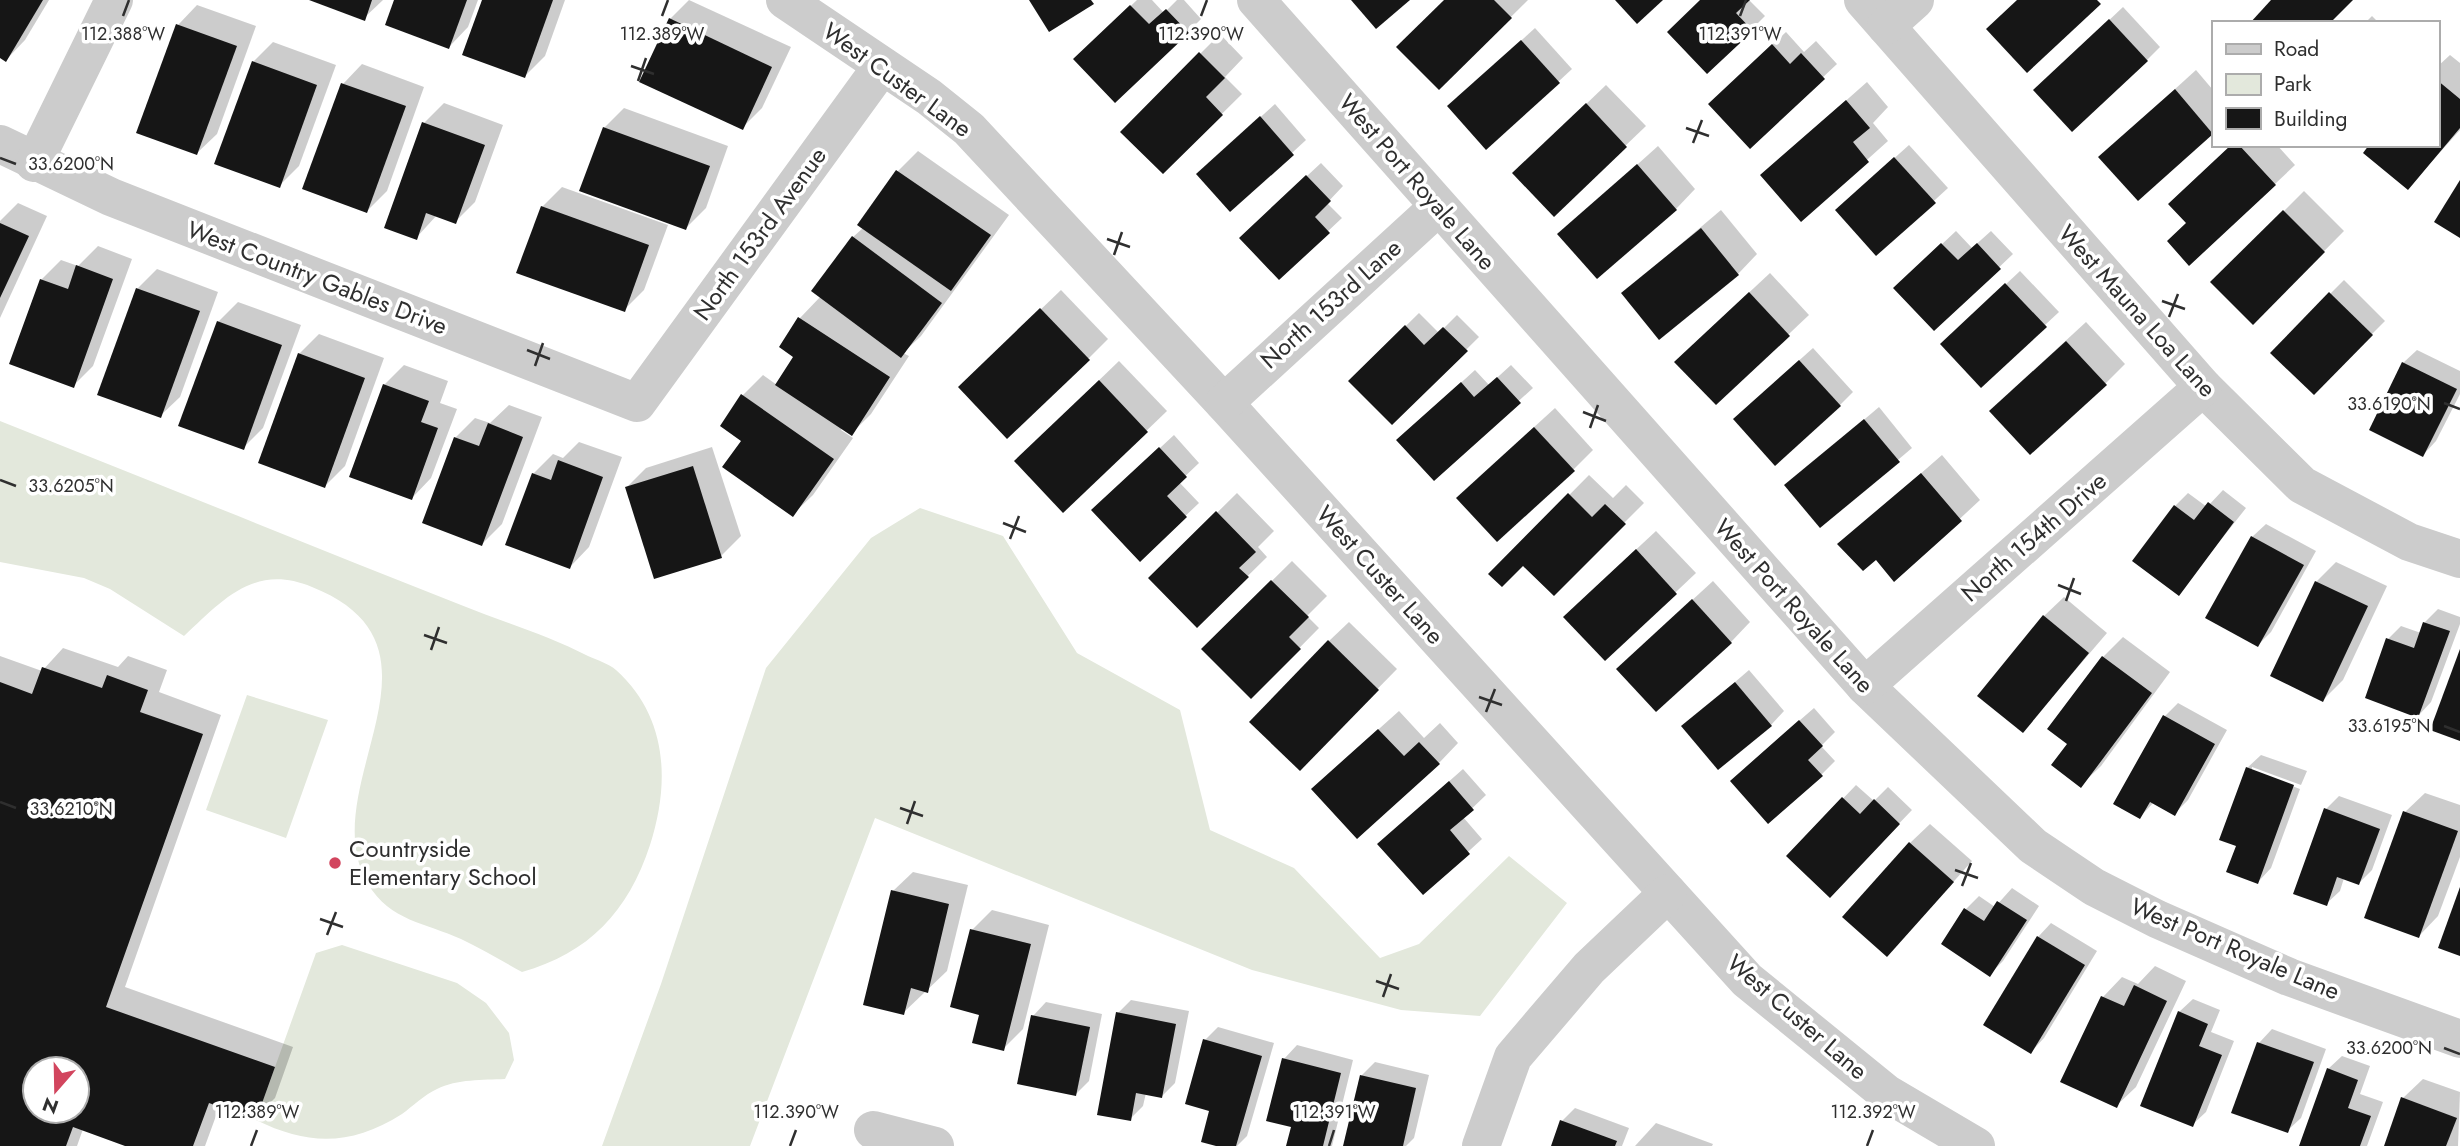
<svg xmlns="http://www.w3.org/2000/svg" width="2460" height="1146" font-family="Jost,sans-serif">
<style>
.green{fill:#e3e8dc}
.shadow{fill:#0003;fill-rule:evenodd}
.building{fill:#161616;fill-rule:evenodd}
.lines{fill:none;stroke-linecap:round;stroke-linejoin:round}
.street{stroke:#ccc;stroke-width:38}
.ticks{fill:none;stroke:#2f2f2f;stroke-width:2.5}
.poi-dot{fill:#d2455e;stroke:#fff;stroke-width:2.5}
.labels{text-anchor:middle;stroke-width:7;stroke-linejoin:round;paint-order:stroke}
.street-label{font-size:24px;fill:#2f2f2f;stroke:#fff}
.poi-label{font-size:24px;fill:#2f2f2f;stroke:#fff;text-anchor:start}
.ticks-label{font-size:18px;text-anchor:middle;fill:#2f2f2f;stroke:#fff;stroke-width:7;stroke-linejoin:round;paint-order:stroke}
</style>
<rect width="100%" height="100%" fill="#fff"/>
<g class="green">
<path d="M 0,421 C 154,482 307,544 461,605 C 503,622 547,635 588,656 C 597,660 609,664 616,670 C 668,717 670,783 650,845 C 628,912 589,953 522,972 C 502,961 482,949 461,939 C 426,923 390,921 368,884 C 311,788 465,648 312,587 C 254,563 223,600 184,636 L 110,589 L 84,578 L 0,562 Z"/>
<polygon points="920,508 1003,536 1077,653 1180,710 1210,830 1294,868 1380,958 1419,944 1509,856 1567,903 1480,1016 1401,1010 1252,970 875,818 750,1146 602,1146 661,984 766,668 871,538"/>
<polygon points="247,695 328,720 286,838 206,810"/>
<path d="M 342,945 L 457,983 L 486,1003 L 509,1033 L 514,1060 L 505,1079 C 483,1080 457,1079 437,1089 C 424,1095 413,1106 402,1114 C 351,1146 309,1146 256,1120 L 316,953 Z"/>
</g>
<g class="shadow">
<polygon points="0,0 49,0 25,40 6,60 0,56"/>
<polygon points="314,0 383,0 364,18"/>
<polygon points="396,0 478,0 468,27 449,47"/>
<polygon points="484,0 565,0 545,56 525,76"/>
<polygon points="689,0 791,47 762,108 742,128 670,19"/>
<polygon points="1137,0 1152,0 1164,13 1177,0 1184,0 1201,19 1188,32 1075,59"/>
<polygon points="1446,0 1528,0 1439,88"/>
<polygon points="1702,0 1749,0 1765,16 1751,30"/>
<polygon points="197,5 256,26 217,134 197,153 178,25"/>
<polygon points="2123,7 2160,47 2147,60 2049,77"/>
<polygon points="2372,16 2379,23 2365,23"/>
<polygon points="1535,28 1572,69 1558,82 1463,93"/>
<polygon points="1786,32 1804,52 1816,41 1837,64 1750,146 1724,90"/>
<polygon points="1220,34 1243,58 1225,77 1242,94 1163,172 1122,132"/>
<polygon points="273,42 336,65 299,166 279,186 253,62"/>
<polygon points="2450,55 2460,63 2460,130 2408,188 2437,145 2437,67"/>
<polygon points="362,64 424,87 387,191 367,211 343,84"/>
<polygon points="2196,70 2213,90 2213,132 2138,199 2121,138"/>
<polygon points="1867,82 1888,107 1873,123 1888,141 1801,219 1762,175"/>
<polygon points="1606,85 1646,126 1554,214 1534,154"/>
<polygon points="444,103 503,125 475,202 455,222 437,215 416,238 424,123"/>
<polygon points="1275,104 1306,140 1230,210 1212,161"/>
<polygon points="624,108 728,146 706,208 686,228 604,128"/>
<polygon points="1909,145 1948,188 1876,254 1851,197"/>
<polygon points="2232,145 2277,145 2295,165 2275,184 2188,223"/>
<polygon points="1658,146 1695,189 1676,209 1560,234"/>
<polygon points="918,151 1009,215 921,336 903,353 909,356 871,414 852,433 843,427 841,430 853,438 813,495 793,514 744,440 722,426 743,395 763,375 777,385 796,356 781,346 800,318 821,296 853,237 863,228 859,225 898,171"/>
<polygon points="1321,163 1343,186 1327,203 1342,218 1279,277 1255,224"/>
<polygon points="562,187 668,225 644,290 624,310 542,207"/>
<polygon points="2304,191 2344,231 2253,323 2213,282"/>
<polygon points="18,203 47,216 0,318 0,221"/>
<polygon points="1721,210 1757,254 1738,274 1623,293"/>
<polygon points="1956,231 1972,248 1991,231 2013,254 1934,329 1909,275"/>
<polygon points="98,246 132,259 93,366 73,386 41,280 61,260 78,266"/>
<polygon points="157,269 218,292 180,397 160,416 137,289"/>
<polygon points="2020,271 2059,312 2045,325 1956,331"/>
<polygon points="1770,273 1809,315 1716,403 1696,342"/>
<polygon points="2344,280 2385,321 2314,392 2272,352"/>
<polygon points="1061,290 1108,339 1089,358 980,368"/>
<polygon points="238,302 301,325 263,428 243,448 218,322"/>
<polygon points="1419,313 1439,333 1457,315 1479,337 1392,423 1350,381"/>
<polygon points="2086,322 2125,364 2105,384 2011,391"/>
<polygon points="319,334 384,358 345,466 325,486 299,354"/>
<polygon points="1813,348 1853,392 1840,405 1748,406"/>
<polygon points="2417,350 2460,371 2460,394 2436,441 2423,455 2403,363"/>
<polygon points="1119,361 1167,411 1063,511 1036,441"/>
<polygon points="404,365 448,381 440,403 457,409 431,478 412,498 384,385"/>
<polygon points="1511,365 1533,388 1434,478 1412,427 1475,370 1489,385"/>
<polygon points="509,405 542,417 502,524 482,544 455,438 475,418 490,423"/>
<polygon points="1879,407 1912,448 1820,526 1787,485"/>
<polygon points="1555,408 1593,450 1573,470 1478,478"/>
<polygon points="1174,435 1199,463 1179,482 1199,503 1140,559 1107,497"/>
<polygon points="579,442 622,457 589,547 570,567 533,474 553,454 563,458"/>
<polygon points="712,447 741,536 721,556 626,488 646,468"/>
<polygon points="1942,455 1980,500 1894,580 1876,558 1840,544"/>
<polygon points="1589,475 1613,498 1626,485 1644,503 1554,593 1523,564 1491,574"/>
<polygon points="2223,490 2246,508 2179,593 2175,506 2188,493 2207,507"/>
<polygon points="1237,493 1274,531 1258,547 1267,557 1197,626 1151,578"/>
<polygon points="2266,524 2316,551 2271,632 2258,645 2252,537"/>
<polygon points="1656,531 1696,573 1605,659 1585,597"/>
<polygon points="1292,561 1327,596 1307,616 1319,628 1251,697 1203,649"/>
<polygon points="2336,562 2387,586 2343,680 2323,700 2316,582"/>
<polygon points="1713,581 1750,622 1731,642 1639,649"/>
<polygon points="2064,597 2107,633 2023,731 2044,616"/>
<polygon points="2438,609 2460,617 2460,624 2431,702 2418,716 2388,639 2401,626 2421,633 2425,622"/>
<polygon points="1349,622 1397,669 1299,769 1329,641"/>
<polygon points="2123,637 2170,672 2101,766 2081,785 2069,744 2103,657"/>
<path d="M 63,648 L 118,667 L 128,656 L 167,670 L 159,692 L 221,715 L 125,987 L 293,1047 L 275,1098 L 255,1118 L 220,1105 L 205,1146 L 130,1146 L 83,1129 L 77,1146 L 0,1146 L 0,656 L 42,671 ZM 35,1069 L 77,1069 L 77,1111 L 35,1111 Z"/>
<polygon points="1749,670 1784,711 1771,725 1684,726"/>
<polygon points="2178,703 2227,730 2188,800 2174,814 2154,802 2140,817 2165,716"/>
<polygon points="1814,708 1835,732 1821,746 1835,761 1821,775 1745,768"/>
<polygon points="1399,711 1424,738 1440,723 1458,743 1439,763 1333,770"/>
<polygon points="2261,755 2307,771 2301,785 2252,767 2252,771 2300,789 2271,868 2258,882 2238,845 2247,768"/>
<polygon points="1463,769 1486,795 1463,817 1482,839 1423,893 1393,831"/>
<polygon points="1856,785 1874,801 1888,787 1912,810 1843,882 1788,856"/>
<polygon points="2425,793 2460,805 2460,857 2438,916 2419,936 2405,812"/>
<polygon points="2339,796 2392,815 2372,870 2359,883 2344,878 2340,891 2326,904 2326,809"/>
<polygon points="1930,824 1972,861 1906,935 1910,843"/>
<polygon points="913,872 968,885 947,971 903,1013 893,891"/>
<polygon points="2012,888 2039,906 2003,961 1990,974 1966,909 1979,896 1995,907"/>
<polygon points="992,910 1049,925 1023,1029 1003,1049 981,1013 972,930"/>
<polygon points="2051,923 2097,951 2044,1038 2031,1052 2038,937"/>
<polygon points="2155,966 2186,981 2136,1087 2116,1106 2103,997 2122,977 2138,984"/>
<polygon points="2193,999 2220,1010 2211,1032 2234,1041 2206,1112 2192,1125 2179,1012"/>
<polygon points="1131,1000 1189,1011 1175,1083 1162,1096 1146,1093 1143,1106 1130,1119 1118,1013"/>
<polygon points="1046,1002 1102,1014 1089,1081 1076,1094 1033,1016"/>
<polygon points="1218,1027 1274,1043 1247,1136 1237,1146 1222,1146 1211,1110 1205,1040"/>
<polygon points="2272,1029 2326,1049 2301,1118 2287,1131 2259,1043"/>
<polygon points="1297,1045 1353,1060 1332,1146 1288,1146 1293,1126 1284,1059"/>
<polygon points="2342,1056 2370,1066 2360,1094 2383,1102 2367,1146 2300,1146 2328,1069"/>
<polygon points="1375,1062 1429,1075 1414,1138 1406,1146 1345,1146 1362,1075"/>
<polygon points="2423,1079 2460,1092 2458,1146 2386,1146 2403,1098"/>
<polygon points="1575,1108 1629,1128 1622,1146 1553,1146 1562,1121"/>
<polygon points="1656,1123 1713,1144 1712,1146 1635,1146"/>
</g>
<g class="building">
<polygon points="0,0 43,0 6,62 0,58"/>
<polygon points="309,0 372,0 365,21"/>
<polygon points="394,0 467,0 449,49 385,25"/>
<polygon points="482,0 553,0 525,78 462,55"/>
<polygon points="1029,0 1091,0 1094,4 1049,32"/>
<polygon points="1351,0 1410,0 1376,29"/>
<polygon points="1444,0 1494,0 1512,18 1439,90 1396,47"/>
<polygon points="1615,0 1663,0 1637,24"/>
<polygon points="1700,0 1750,0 1736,13 1753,31 1707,74 1667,32"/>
<polygon points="2017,0 2097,0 2101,4 2027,73 1986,29"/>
<polygon points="2271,0 2353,0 2330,23 2250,23"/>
<polygon points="1130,5 1149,24 1166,9 1189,33 1115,103 1073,59"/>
<polygon points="669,18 772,67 743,130 639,82"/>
<polygon points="2109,19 2148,61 2072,132 2033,90"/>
<polygon points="176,24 237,46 197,155 136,133"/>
<polygon points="1521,40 1560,83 1486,150 1447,106"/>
<polygon points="1772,44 1790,64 1801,53 1825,79 1750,149 1708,104"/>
<polygon points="1199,52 1225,78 1206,97 1223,115 1163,174 1120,132"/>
<polygon points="252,61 317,85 280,188 214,164"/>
<polygon points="2437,80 2460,99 2460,128 2408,190 2363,153 2369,145 2437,145"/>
<polygon points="341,83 406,106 367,213 302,189"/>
<polygon points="2175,89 2213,134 2138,201 2098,157"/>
<polygon points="1846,100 1870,128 1853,142 1869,162 1801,222 1760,175"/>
<polygon points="1586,103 1627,147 1554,217 1512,173"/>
<polygon points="1260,116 1294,155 1230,212 1196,174"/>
<polygon points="422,122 485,145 456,224 426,213 417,240 384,228"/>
<polygon points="603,127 710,166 686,230 579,191"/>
<polygon points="2231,145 2239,145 2276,185 2189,266 2167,241 2186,223 2168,204"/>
<polygon points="1894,157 1936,203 1876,256 1835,210"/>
<polygon points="1637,164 1677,210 1597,279 1557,234"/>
<polygon points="896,170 991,235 951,291 857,225"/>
<polygon points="1306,175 1331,201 1315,217 1330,233 1279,280 1239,238"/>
<polygon points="2460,180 2460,238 2434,222"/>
<polygon points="541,206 649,245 625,312 516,273"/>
<polygon points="2283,210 2325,252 2253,325 2210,282"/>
<polygon points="0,223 29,236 0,298"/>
<polygon points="1701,228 1739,275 1659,340 1621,293"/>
<polygon points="852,236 942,303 901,358 811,291"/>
<polygon points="1941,243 1958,260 1977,243 2001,269 1934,331 1893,288"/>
<polygon points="76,265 113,279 74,388 9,364 40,279 68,289"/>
<polygon points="2005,283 2047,327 1981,388 1940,344"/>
<polygon points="136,288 200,311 161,418 97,395"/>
<polygon points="1749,292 1790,336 1716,405 1674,362"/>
<polygon points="2329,292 2373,335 2314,395 2270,353"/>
<polygon points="1040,308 1090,360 1007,439 958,387"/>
<polygon points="798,317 890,377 852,436 775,385 793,357 779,347"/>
<polygon points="217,321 282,345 244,450 178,426"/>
<polygon points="1405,325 1424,345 1443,327 1468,351 1392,425 1348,381"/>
<polygon points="2066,341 2107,385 2030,455 1989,411"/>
<polygon points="298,353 365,378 325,488 258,463"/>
<polygon points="1799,360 1841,406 1775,466 1733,419"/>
<polygon points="2402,362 2457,389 2423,457 2369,430"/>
<polygon points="1497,377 1521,403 1434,481 1396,440 1461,382 1474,397"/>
<polygon points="1099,380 1148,432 1063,513 1014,461"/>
<polygon points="383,384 429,401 421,422 438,428 412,500 349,477"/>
<polygon points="741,394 834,459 793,517 722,467 741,441 720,426"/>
<polygon points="1864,419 1900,462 1820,528 1784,485"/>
<polygon points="488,423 523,437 482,546 422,523 454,437 479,446"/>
<polygon points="1534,427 1575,471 1497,542 1456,498"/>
<polygon points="1159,447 1187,477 1167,496 1187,517 1140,562 1091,510"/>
<polygon points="558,460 603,477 570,569 505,545 532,473 551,480"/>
<polygon points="693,466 722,558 654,579 625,487"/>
<polygon points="1921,473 1962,521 1894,582 1876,560 1863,571 1837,544"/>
<polygon points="1568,493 1592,517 1605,504 1626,524 1554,596 1523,566 1502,587 1488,574"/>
<polygon points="2208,502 2234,522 2179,596 2132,561 2174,505 2194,520"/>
<polygon points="1216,511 1256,552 1239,568 1249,577 1197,628 1148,578"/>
<polygon points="2251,536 2304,565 2258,647 2205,618"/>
<polygon points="1636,549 1677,594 1605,661 1563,617"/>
<polygon points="1271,580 1309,617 1289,637 1301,649 1251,699 1201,649"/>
<polygon points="2315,581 2368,606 2323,702 2270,676"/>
<polygon points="1692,599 1732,643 1656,712 1616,669"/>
<polygon points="2043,615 2089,653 2023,733 1977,696"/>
<polygon points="2423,622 2450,631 2418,718 2365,698 2386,638 2414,648"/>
<polygon points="1328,640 1379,690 1300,771 1249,722"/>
<polygon points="2460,649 2460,741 2430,730"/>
<polygon points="2102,656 2152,693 2081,788 2051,765 2067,744 2047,729"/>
<path d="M 42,667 L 102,688 L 107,675 L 148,690 L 140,712 L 203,734 L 106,1007 L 275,1067 L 256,1120 L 209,1103 L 193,1146 L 125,1146 L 73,1127 L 66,1146 L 0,1146 L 0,682 L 32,694 ZM 35,1069 L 77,1069 L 77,1111 L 35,1111 Z"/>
<polygon points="1735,682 1772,726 1718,770 1681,726"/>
<polygon points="2163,715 2215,744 2175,816 2150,802 2140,819 2113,804"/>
<polygon points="1799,720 1823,746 1808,760 1823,776 1768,824 1730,781"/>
<polygon points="1378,729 1404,756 1419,742 1440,764 1357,839 1311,789"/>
<polygon points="2246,767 2294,785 2258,884 2226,872 2236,846 2219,840"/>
<polygon points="1449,781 1474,810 1450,830 1470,854 1423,895 1377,844"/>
<polygon points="1842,797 1860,814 1874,799 1900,824 1830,898 1786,856"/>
<polygon points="2324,808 2380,829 2359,885 2337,877 2327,906 2293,894"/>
<polygon points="2403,811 2458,831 2419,938 2364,918"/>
<polygon points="1909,842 1954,882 1887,957 1842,917"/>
<polygon points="2460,887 2460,956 2438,948"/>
<polygon points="891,890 949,904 928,993 911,988 904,1015 863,1005"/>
<polygon points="1997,901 2027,920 1990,977 1941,944 1964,908 1984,921"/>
<polygon points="970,929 1031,944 1004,1051 972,1043 979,1015 950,1007"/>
<polygon points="2037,936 2085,965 2031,1054 1983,1025"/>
<polygon points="2134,985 2167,1001 2117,1108 2060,1082 2101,996 2124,1006"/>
<polygon points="2178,1011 2208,1024 2199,1046 2222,1055 2193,1127 2140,1106"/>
<polygon points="1116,1012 1176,1024 1162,1098 1136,1093 1131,1121 1097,1115"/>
<polygon points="1031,1015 1090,1027 1076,1096 1017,1084"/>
<polygon points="1203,1039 1262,1056 1236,1146 1216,1146 1201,1142 1209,1111 1185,1104"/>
<polygon points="2257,1042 2314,1062 2288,1133 2231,1113"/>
<polygon points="1282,1058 1341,1073 1323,1146 1286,1146 1291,1127 1266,1121"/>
<polygon points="2327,1068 2358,1080 2348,1108 2371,1116 2360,1146 2299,1146"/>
<polygon points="1360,1075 1416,1088 1403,1146 1343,1146"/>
<polygon points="2401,1097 2457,1118 2446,1146 2384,1146"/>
<polygon points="1560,1120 1617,1141 1615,1146 1551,1146"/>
</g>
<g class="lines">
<g class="street">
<polyline points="785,0 929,97 969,129 1224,403 1747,980 1886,1093 1976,1146"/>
<polyline points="1256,0 1865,686 2033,846 2094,887 2157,919 2289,977 2460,1039"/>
<polyline points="1863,0 2203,387 2302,485 2409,542 2460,559"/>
<polyline points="1886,26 1915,0"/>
<polyline points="0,144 111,197 637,403 882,66"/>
<polyline points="34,163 114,0"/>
<polyline points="1224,403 1438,207"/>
<polyline points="1865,686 2203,387"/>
<polyline points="873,1130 935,1146"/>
<polyline points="1481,1146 1513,1057 1589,968 1668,893"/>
</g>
</g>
<path class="ticks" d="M 123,16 L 129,0M 662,16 L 668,0M 1201,16 L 1207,0M 1740,16 L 1746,0M 631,66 L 654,74M 638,81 L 646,58M 1686,128 L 1709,136M 1693,143 L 1702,120M 0,158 L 16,164M 1107,239 L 1130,247M 1114,255 L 1122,232M 2162,301 L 2185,309M 2169,317 L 2178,294M 527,350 L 550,359M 535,366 L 543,343M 2444,403 L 2460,409M 1583,412 L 1606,421M 1590,428 L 1598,405M 0,480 L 16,486M 1003,523 L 1026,532M 1010,539 L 1019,516M 2058,585 L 2081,594M 2066,601 L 2074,578M 424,635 L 447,643M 431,650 L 439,627M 1479,697 L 1502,705M 1486,712 L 1495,689M 2444,726 L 2460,732M 0,802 L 16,808M 900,808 L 923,816M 907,824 L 915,801M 1955,870 L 1978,878M 1962,886 L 1971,863M 320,919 L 343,927M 327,935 L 336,912M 1376,981 L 1399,989M 1383,997 L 1391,974M 2444,1048 L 2460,1054M 251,1146 L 257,1130M 790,1146 L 796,1130M 1329,1146 L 1334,1130M 1867,1146 L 1873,1130"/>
<circle class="poi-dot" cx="335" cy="863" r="7"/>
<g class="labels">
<g class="street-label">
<text transform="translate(897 80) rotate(36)" y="8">West Custer Lane</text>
<text transform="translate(1417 182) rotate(49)" y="8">West Port Royale Lane</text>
<text transform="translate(760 234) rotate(-54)" y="8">North 153rd Avenue</text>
<text transform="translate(317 278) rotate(21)" y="8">West Country Gables Drive</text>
<text transform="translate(1331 304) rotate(-42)" y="8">North 153rd Lane</text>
<text transform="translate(2137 311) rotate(48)" y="8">West Mauna Loa Lane</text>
<text transform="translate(2034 537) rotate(-41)" y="8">North 154th Drive</text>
<text transform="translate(1380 575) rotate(48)" y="8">West Custer Lane</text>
<text transform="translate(1794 606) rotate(48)" y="8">West Port Royale Lane</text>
<text transform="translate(2235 949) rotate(23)" y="8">West Port Royale Lane</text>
<text transform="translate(1797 1017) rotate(41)" y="8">West Custer Lane</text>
</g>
<g class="poi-label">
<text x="349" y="857">Countryside<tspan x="349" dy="28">Elementary School</tspan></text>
</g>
</g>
<g class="ticks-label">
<text x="1201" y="40">112.390°W</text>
<text x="1740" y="40">112.391°W</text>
<text x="123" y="40">112.388°W</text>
<text x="662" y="40">112.389°W</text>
<text x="71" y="170">33.6200°N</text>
<text x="2389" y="410">33.6190°N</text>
<text x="71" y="492">33.6205°N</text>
<text x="2389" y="732">33.6195°N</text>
<text x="71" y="815">33.6210°N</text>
<text x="2389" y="1054">33.6200°N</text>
<text x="257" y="1118">112.389°W</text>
<text x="796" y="1118">112.390°W</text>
<text x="1334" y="1118">112.391°W</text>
<text x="1873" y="1118">112.392°W</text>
</g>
<rect x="2212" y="21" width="228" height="126" fill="#ffffff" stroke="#acacac" stroke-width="2"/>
<rect x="2226" y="44" width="35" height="10" fill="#cccccc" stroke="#acacac" stroke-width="2"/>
<text x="2274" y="56" font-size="21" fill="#2f2f2f">Road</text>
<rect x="2226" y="74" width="35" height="21" fill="#e3e8dc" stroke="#acacac" stroke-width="2"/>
<text x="2274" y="91" font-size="21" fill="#2f2f2f">Park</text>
<rect x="2226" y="108" width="35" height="21" fill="#161616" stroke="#acacac" stroke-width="2"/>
<text x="2274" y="126" font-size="21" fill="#2f2f2f">Building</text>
<g transform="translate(56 1090) rotate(200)"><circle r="33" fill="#ffffff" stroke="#acacac" stroke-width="2"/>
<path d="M0-5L12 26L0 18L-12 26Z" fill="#d2455e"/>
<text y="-10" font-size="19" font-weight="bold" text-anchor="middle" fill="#2f2f2f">N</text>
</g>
</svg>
